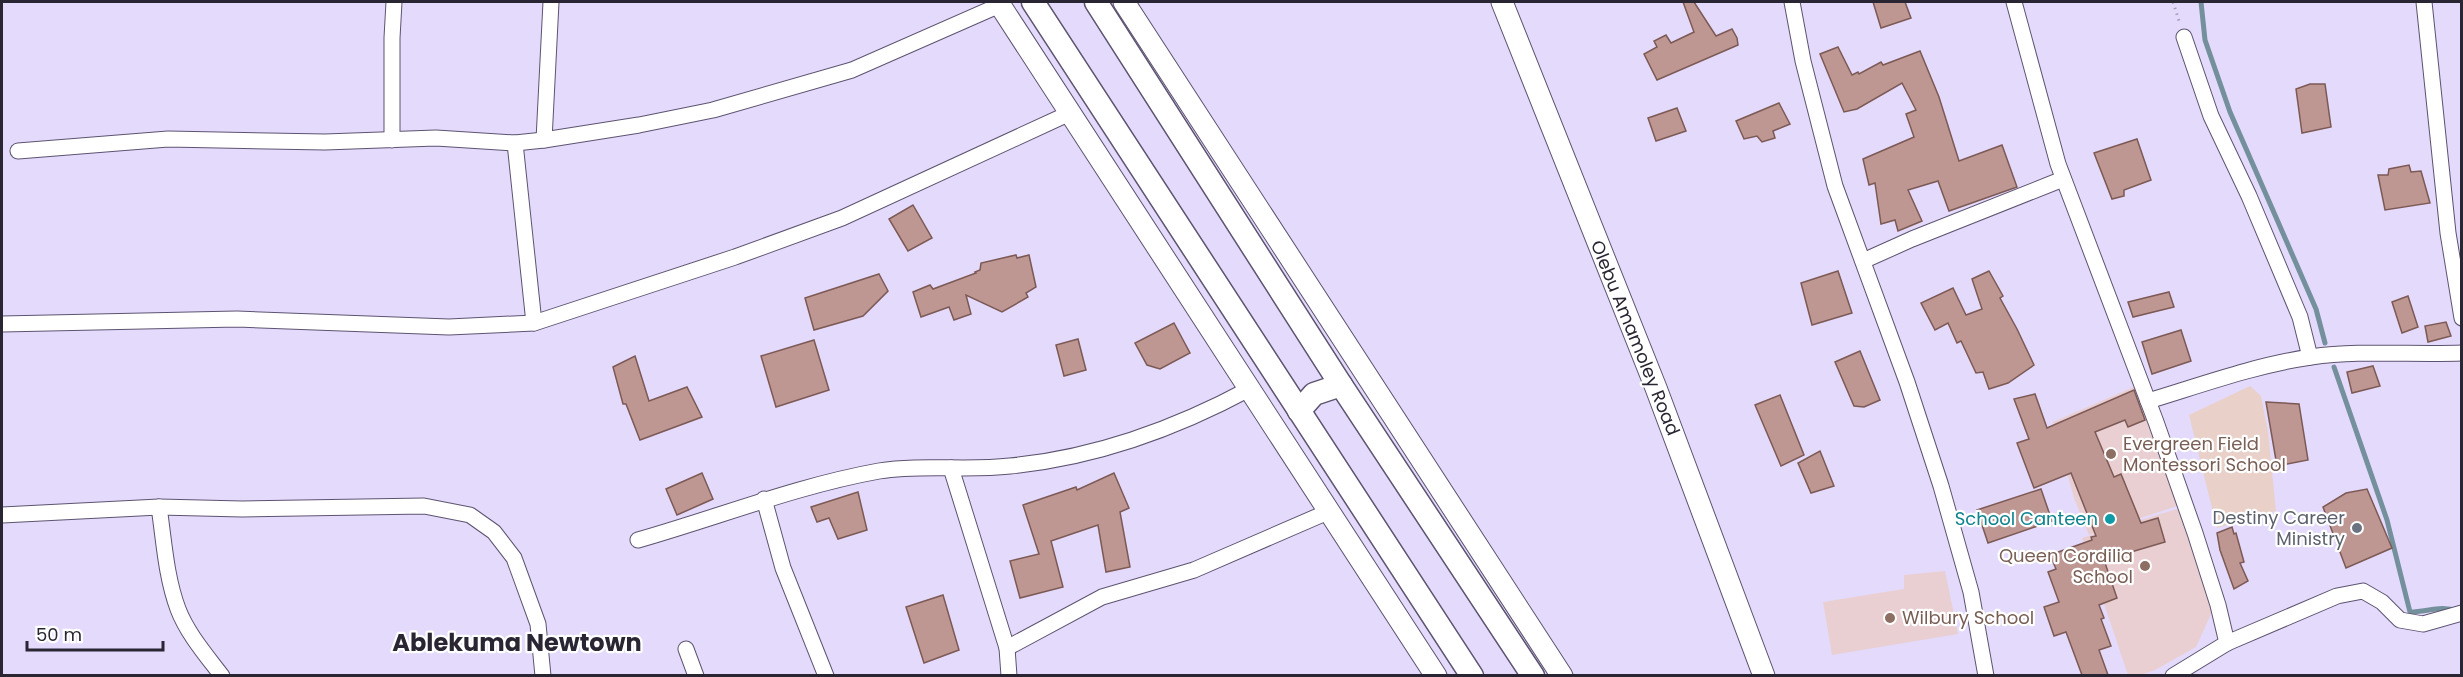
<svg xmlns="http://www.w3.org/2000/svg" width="2463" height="677" font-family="Poppins,sans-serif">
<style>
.industrial{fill:#e9d0c9}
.education{fill:#e9cfd1}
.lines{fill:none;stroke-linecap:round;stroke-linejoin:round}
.stream{stroke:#74909c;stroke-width:5}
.building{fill:#be9793;stroke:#7c5955;stroke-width:1.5}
.street-casing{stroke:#5d5370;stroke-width:17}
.secondary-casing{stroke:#5d5370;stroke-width:23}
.primary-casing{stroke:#5d5370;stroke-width:25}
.path{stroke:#a8a0bb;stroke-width:3;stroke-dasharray:1.5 4.5;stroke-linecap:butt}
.street{stroke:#fff;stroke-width:15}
.secondary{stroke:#fff;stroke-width:21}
.primary{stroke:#fff;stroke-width:22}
.education-dot{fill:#8d6e63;stroke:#fff;stroke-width:2}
.culture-dot{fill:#0f9aa8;stroke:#fff;stroke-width:2}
.worship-dot{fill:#6b7280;stroke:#fff;stroke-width:2}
.labels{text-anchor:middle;stroke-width:4.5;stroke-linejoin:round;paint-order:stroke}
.street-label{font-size:18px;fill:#292532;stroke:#fff}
.education-label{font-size:18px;fill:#785e54;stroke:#fff;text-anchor:start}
.worship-label{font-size:18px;fill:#5b616d;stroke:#fff;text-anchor:end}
.culture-label{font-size:18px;fill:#0d838f;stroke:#fff;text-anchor:end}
.district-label{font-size:24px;font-weight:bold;fill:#292532;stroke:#fff}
</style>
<rect width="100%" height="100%" fill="#e4dafc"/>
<polygon class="industrial" points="2250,386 2261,396 2268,432 2276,511 2217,528 2189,415"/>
<g class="education">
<polygon points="2136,386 2177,506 2089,535 2074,498 2053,422"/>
<polygon points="2180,508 2212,612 2196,647 2155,670 2141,675 2128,675 2082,538"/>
<polygon points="1945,571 1958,634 1832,655 1823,602 1904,589 1904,575"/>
</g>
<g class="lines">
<g class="stream">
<polyline points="2201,2 2205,40 2230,112 2316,309 2325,343"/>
<path d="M 2334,367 L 2387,520 L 2410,612 C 2427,612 2441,605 2457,611"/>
</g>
</g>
<g class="building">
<polygon points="1683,2 1694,2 1716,36 1732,29 1737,38 1738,45 1657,80 1644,54 1657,47 1654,41 1666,35 1671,43 1694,32"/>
<polygon points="1873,2 1905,2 1911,18 1881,28"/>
<polygon points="1838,47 1852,75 1858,72 1859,74 1881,62 1883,65 1920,51 1939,97 1959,161 2002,145 2017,187 1949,211 1938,181 1908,190 1922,221 1898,231 1895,220 1881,224 1875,183 1869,185 1863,159 1914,137 1906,114 1916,110 1902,83 1857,109 1844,112 1820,54"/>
<polygon points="2310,84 2325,84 2331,127 2302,133 2296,89"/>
<polygon points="1779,103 1790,124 1773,131 1775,138 1762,142 1757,136 1744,139 1736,121"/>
<polygon points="1677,108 1686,131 1656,141 1648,118"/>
<polygon points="2137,139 2151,180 2124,190 2124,196 2112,199 2094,153"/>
<polygon points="2409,165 2411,172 2421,171 2430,203 2385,210 2378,175 2388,175 2389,169"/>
<polygon points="913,205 932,238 908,251 889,219"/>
<polygon points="1016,255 1017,258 1029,255 1036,287 1026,293 1028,297 1002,312 966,295 971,314 954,320 949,307 921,317 913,292 930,285 933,289 976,273 975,272 980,270 981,263"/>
<polygon points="1838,271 1852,313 1812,325 1801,283"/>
<polygon points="1989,271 2003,296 2000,298 2017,329 2034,365 2008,383 1989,389 1983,372 1976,373 1961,341 1957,343 1948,323 1935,330 1921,303 1953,288 1966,315 1982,309 1972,279"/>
<polygon points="879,274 888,291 863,316 814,330 805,298"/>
<polygon points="2169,292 2174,307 2133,317 2128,302"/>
<polygon points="2408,296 2418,327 2402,333 2392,302"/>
<polygon points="2446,322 2451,336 2428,342 2425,326"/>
<polygon points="1174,323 1190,353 1160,369 1147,365 1135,343"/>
<polygon points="2181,330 2191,361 2152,374 2142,342"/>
<polygon points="1078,339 1086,370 1064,376 1056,345"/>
<polygon points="814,340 829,390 776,407 761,356"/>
<polygon points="1860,351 1880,400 1864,407 1854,406 1835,362"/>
<polygon points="635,356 649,401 687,387 702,417 640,440 626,404 623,404 613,367"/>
<polygon points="2373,366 2380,386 2352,393 2347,372"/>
<polygon points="2134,390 2145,420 2128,427 2125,420 2095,432 2114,477 2121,474 2141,523 2158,518 2165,542 2104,560 2117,598 2099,605 2104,618 2101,619 2111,646 2099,650 2108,675 2082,675 2066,632 2054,636 2044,607 2059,602 2048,572 2056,569 2050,555 2092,540 2091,537 2096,536 2071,473 2034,488 2017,443 2029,439 2014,399 2035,394 2047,428"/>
<polygon points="1780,395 1804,455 1781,466 1755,405"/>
<polygon points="2266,402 2299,404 2308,460 2277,466"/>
<polygon points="1820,451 1834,486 1811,493 1798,463"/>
<polygon points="702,473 713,499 677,515 666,489"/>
<polygon points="1114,473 1129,508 1120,512 1130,567 1106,572 1098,525 1051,541 1063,587 1020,598 1010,561 1039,554 1023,505 1076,487 1077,490"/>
<polygon points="2041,489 2052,521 1988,543 1977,510"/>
<polygon points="2367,489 2392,548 2346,568 2323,507 2346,493"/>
<polygon points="858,492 867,530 838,539 829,518 817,522 811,507"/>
<polygon points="2232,527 2234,534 2236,533 2244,562 2240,563 2248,581 2234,589 2220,550 2217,533"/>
<polygon points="943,595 959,650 924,663 906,607"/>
</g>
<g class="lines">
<defs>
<g id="street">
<polyline points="1792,2 1803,61 1835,186 1907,382 1941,486 1971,592 1986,676"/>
<polyline points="2014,2 2058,164 2156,422 2195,533 2218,605 2227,643 2173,676"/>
<polyline points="2424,2 2448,233 2462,318"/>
<polyline points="2184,37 2211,116 2249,196 2300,317 2310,357"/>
<polyline points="392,140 392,38 394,2"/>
<polyline points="544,140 551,2"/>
<polyline points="515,143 534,323"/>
<polyline points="18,151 168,139 325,142 436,138 515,143 544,140 639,125 713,110 852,70 1000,5"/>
<polyline points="1863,261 1912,239 2063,179"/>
<polyline points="2,324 237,319 449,327 534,323 735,257 842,218 1070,113"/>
<path d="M 2148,401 C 2201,385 2256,365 2311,357 C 2360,350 2412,355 2462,353"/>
<polyline points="951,468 1007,648 1009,676"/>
<polyline points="764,499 783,568 826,676"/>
<path d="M 159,507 C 164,541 166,577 178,609 C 187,633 206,655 222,676"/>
<polyline points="2,515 159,507 242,509 424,506 470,515 494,532 514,558 538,624 543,676"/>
<path d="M 638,540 C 719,517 796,486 879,471 C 922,464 966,471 1010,466 C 1094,458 1177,428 1251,388"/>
<polyline points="2227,643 2337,596 2363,591 2382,602 2400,620 2423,624 2462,613"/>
<polyline points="1007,648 1102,597 1194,570 1330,511"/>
<polyline points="686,649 696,676"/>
</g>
<g id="secondary">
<polyline points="998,2 1436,676"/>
<polyline points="1124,2 1562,676"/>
<polyline points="1502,2 1656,388 1764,676"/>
</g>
<g id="primary">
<polyline points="1033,2 1472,676"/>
<polyline points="1096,2 1341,385 1533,676"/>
<polyline points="1299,411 1314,394 1341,385"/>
</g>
</defs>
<use href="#street" class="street-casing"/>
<use href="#secondary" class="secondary-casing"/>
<use href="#primary" class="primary-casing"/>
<polyline class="path" points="2173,2 2180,24"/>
<use href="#street" class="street"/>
<use href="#secondary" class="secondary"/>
<use href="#primary" class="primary"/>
</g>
<g class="education-dot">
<circle cx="2111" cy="454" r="6"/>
<circle cx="2145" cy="566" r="6"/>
<circle cx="1890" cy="618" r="6"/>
</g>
<circle class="culture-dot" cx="2110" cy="519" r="6"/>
<circle class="worship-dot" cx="2357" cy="528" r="6"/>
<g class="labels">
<g class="street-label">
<text transform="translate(1635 338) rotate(68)" y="6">Olebu Amamoley Road</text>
</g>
<g class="education-label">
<text x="2123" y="450">Evergreen Field<tspan x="2123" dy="21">Montessori School</tspan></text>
<text x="2133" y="562" text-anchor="end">Queen Cordilia<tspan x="2133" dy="21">School</tspan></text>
<text x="1902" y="624">Wilbury School</text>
</g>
<g class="worship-label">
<text x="2345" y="524">Destiny Career<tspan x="2345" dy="21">Ministry</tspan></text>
</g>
<g class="culture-label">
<text x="2098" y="525">School Canteen</text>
</g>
<g class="district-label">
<text x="517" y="651">Ablekuma Newtown</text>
</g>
</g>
<rect width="2463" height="677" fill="none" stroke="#292532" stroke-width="6"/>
<path d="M27 641v9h136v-9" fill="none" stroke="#292532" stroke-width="3"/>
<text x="36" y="641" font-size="18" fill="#292532" stroke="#ffffff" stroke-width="4.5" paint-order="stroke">50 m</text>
</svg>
